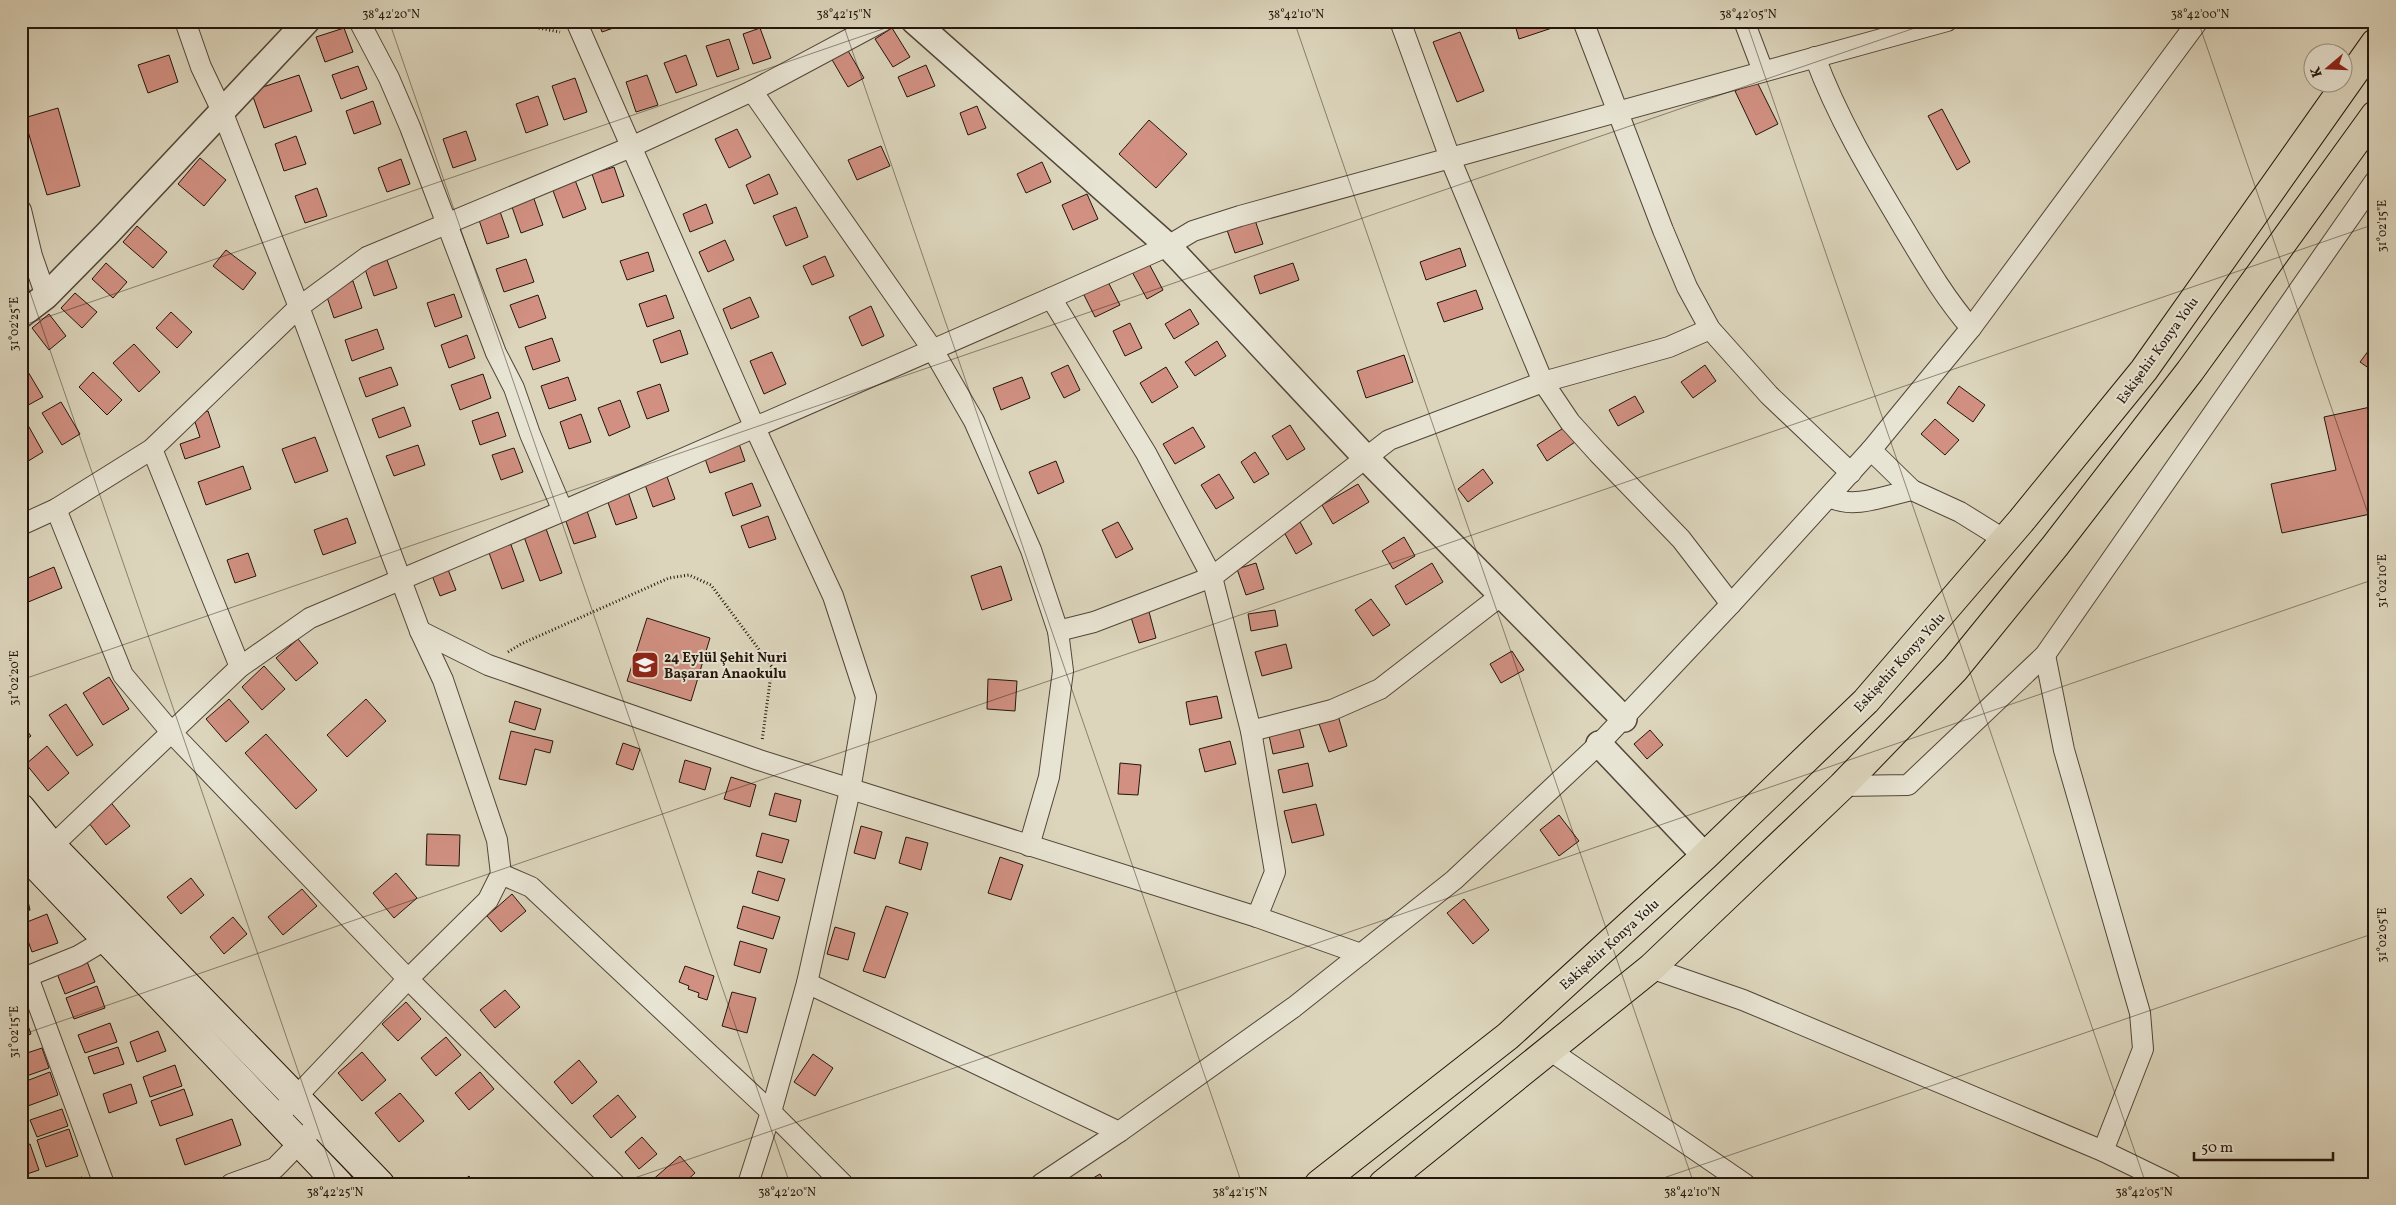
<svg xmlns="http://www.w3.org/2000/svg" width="2396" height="1205" font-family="Vollkorn,serif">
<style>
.building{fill:#d19082;stroke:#24160c}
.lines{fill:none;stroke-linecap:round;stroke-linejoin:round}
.minor-casing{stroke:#524638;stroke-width:22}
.tertiary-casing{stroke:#524638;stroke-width:28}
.secondary-casing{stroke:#24160c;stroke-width:30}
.trunk-casing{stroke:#24160c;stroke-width:30}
.path{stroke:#24160c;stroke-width:3;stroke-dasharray:1 2.5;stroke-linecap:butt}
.minor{stroke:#e8e4d3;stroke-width:20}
.tertiary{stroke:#e8e4d3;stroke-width:25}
.secondary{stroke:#e8e4d3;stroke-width:28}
.trunk{stroke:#dcd5bc;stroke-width:28}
.ticks{fill:none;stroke:#24160c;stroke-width:1;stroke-opacity:0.45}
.labels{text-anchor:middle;stroke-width:4;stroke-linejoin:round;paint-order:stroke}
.street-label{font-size:14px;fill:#24160c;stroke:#e8e4d3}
.poi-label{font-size:14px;font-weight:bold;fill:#24160c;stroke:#e8e4d3;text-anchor:start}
.neatline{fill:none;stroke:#24160c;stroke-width:2}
.ticks-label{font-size:12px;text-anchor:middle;fill:#24160c}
</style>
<rect width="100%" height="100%" fill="#dcd5bc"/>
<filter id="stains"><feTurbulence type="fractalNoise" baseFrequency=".004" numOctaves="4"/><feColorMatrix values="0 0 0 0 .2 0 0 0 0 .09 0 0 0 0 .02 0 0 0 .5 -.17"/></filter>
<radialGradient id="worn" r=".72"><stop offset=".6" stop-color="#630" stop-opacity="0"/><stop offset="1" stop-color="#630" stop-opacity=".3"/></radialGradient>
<g class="building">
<polygon points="598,21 617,21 619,26 602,32"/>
<polygon points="1514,21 1557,21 1558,26 1519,39"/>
<polygon points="344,28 353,52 325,62 316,37"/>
<polygon points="760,28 771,58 753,64 743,34"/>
<polygon points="892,28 910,57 893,67 875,39"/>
<polygon points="1460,32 1484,91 1457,102 1433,42"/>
<polygon points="729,39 739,69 717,77 706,46"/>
<polygon points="847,49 864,78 848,87 831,58"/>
<polygon points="169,55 178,82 148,93 138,65"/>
<polygon points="686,55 697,85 676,93 664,63"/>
<polygon points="926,65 935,86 907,97 898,77"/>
<polygon points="358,66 367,89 341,99 332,75"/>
<polygon points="299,75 312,111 264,128 251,91"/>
<polygon points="647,75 658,105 636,112 626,82"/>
<polygon points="575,78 587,112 564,120 552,86"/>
<polygon points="1756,80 1778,124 1756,135 1735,91"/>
<polygon points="538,96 548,125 526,133 516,104"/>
<polygon points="373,101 381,124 354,134 346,111"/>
<polygon points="977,106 986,128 968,135 960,113"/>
<polygon points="58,108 80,186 47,195 24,118"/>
<polygon points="1942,109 1970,162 1957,170 1928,116"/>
<polygon points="1149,120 1187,154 1156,188 1119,154"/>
<polygon points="737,129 751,157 729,168 715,139"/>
<polygon points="466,131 476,160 453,168 443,139"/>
<polygon points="296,136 306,164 284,171 275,144"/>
<polygon points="881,146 890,166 857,180 848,160"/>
<polygon points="200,158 226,180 204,206 178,184"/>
<polygon points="401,159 410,184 387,192 378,168"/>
<polygon points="1042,162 1051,182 1026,193 1017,174"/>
<polygon points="614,167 624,196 602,203 592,174"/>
<polygon points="769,174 778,194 754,204 746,185"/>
<polygon points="575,180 586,209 563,218 552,188"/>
<polygon points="317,188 327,216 305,223 295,196"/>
<polygon points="1087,194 1098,219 1073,230 1062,205"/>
<polygon points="533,196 543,225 521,233 511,204"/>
<polygon points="706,204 713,223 690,232 683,214"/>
<polygon points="498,206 509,237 487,244 477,214"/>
<polygon points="796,207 808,237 786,246 773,216"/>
<polygon points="1255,220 1263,244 1235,253 1227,230"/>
<polygon points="137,226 167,252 153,268 123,242"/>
<polygon points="725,240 734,260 708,272 699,252"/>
<polygon points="1460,248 1466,266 1426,280 1420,262"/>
<polygon points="226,250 256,273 243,290 213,266"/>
<polygon points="648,252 654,271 627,280 620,261"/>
<polygon points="825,256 834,276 812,285 803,266"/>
<polygon points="526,259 534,282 504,292 496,269"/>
<polygon points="387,260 397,288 374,296 365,269"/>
<polygon points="1148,262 1163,290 1147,299 1131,270"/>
<polygon points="106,263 127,282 113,298 92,279"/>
<polygon points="1293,263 1299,280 1260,294 1254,276"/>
<polygon points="1105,276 1120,305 1095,317 1081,289"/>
<polygon points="353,281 362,308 334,318 325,291"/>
<polygon points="1476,290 1483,309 1444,322 1437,303"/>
<polygon points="75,293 97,312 82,328 61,308"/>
<polygon points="454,294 462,317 435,327 427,303"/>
<polygon points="538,295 546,318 519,328 510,305"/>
<polygon points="666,295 674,318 647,327 639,304"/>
<polygon points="750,297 759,317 731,329 723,309"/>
<polygon points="871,306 884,336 862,346 849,317"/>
<polygon points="1190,309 1199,324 1174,339 1165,324"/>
<polygon points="171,312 192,332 177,348 156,328"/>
<polygon points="49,314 66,336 49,350 32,328"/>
<polygon points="1130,323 1142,348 1125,356 1113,331"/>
<polygon points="377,329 384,349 352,361 345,340"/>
<polygon points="680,330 688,354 661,363 653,340"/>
<polygon points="467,335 475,358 449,368 441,345"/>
<polygon points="552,338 560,361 533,370 525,347"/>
<polygon points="1217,341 1226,356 1195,376 1185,362"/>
<polygon points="2375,342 2375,366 2373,365 2370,369 2360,362"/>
<polygon points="134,344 160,372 139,392 113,363"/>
<polygon points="772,352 786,384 764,394 750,361"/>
<polygon points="1404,355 1413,382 1366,398 1357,371"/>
<polygon points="21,360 43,397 21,409"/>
<polygon points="1068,365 1080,390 1064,398 1051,373"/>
<polygon points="1705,365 1716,381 1693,398 1681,382"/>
<polygon points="391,367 398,385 366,397 359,378"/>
<polygon points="1166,367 1178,387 1152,403 1140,383"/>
<polygon points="93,372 122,400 107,415 79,387"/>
<polygon points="483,374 491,398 460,410 451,385"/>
<polygon points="568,377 576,400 549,409 541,386"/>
<polygon points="1022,377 1030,398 1001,410 993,388"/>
<polygon points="660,384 669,411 647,419 637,392"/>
<polygon points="1959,386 1985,405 1973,422 1947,403"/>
<polygon points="1635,396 1644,412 1618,426 1609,410"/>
<polygon points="620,400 630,427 609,436 598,408"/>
<polygon points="61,402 80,434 62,445 42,413"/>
<polygon points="2375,406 2375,513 2282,533 2271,484 2336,470 2324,417"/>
<polygon points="404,407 411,426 379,438 372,419"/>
<polygon points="208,411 220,447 185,459 180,444 200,437 193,416"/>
<polygon points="498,412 506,436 480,445 472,421"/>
<polygon points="581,414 591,442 569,449 560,422"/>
<polygon points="24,418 43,452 25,463 21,456 21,420"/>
<polygon points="1935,419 1959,440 1945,455 1921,434"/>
<polygon points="1290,425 1305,449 1287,460 1272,436"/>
<polygon points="1193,427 1205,447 1175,464 1163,444"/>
<polygon points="1565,427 1575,442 1547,461 1537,445"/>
<polygon points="315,437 328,471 295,483 282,449"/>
<polygon points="737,438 745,461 710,473 702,450"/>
<polygon points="418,445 425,465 394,476 386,456"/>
<polygon points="514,448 523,472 501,480 492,455"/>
<polygon points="1255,452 1269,474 1254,483 1241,462"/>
<polygon points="1056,461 1064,482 1038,494 1029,472"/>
<polygon points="243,466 251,489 206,505 198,482"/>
<polygon points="1483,469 1493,483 1468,502 1458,489"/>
<polygon points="665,471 675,499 653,507 643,479"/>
<polygon points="1219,474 1234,498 1216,509 1201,485"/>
<polygon points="752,483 761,506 733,516 725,493"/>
<polygon points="1358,484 1369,502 1333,524 1322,505"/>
<polygon points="627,489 637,518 616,525 606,497"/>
<polygon points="586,508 596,537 574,544 564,516"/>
<polygon points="768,516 776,539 749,548 741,526"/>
<polygon points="347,518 356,543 323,555 314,530"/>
<polygon points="1118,522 1133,549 1116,558 1102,530"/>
<polygon points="1300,522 1312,544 1296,554 1284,532"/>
<polygon points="545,526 562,573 540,581 523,534"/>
<polygon points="1404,537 1415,556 1393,569 1382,551"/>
<polygon points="21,538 28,555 21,558"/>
<polygon points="510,542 524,581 502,589 488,550"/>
<polygon points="248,553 256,576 235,583 227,560"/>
<polygon points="1256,563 1264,589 1246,595 1237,569"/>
<polygon points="1432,563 1443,582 1406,605 1395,586"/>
<polygon points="1001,566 1012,600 982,610 971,576"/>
<polygon points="54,567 62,588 21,605 21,581"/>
<polygon points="447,567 456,590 440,596 431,573"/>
<polygon points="1371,599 1390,625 1373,636 1355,610"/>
<polygon points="1148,608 1156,638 1139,643 1130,614"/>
<polygon points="1275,610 1278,626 1251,631 1248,614"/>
<polygon points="647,618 710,638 691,701 627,681"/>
<polygon points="298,639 318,663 296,681 276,658"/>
<polygon points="1286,644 1292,668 1262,676 1255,652"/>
<polygon points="1512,651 1524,670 1501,683 1490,664"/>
<polygon points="264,666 285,689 262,710 242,687"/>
<polygon points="109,677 129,709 103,725 83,693"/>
<polygon points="988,679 1017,681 1015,711 987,709"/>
<polygon points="1217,696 1222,718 1190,725 1186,702"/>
<polygon points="229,699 249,722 226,742 206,719"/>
<polygon points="366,699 386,721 347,757 327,735"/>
<polygon points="515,701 541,709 535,730 509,722"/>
<polygon points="66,704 93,745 77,756 49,715"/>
<polygon points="1337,712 1347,746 1329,752 1317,718"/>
<polygon points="21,723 31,736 21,743"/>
<polygon points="1298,724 1304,747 1273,754 1268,731"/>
<polygon points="1650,730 1663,745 1647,759 1634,744"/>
<polygon points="511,731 553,741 550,753 535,749 526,785 499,779"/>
<polygon points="266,734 317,790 296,809 245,753"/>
<polygon points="1230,741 1236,764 1205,772 1199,749"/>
<polygon points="623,743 640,749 633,770 616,764"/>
<polygon points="47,746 69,773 48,791 26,764"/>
<polygon points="685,760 711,768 705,790 679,782"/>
<polygon points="1120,763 1141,765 1138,795 1118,794"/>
<polygon points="1308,763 1313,786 1283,793 1278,770"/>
<polygon points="731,777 756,785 750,807 724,799"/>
<polygon points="775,793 801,800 796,822 769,815"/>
<polygon points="108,799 130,826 106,845 85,818"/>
<polygon points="1316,804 1324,835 1292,843 1284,811"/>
<polygon points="1559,815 1579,841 1559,856 1540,830"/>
<polygon points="861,826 882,832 875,859 854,853"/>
<polygon points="762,833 789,840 782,863 756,856"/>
<polygon points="427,834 460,835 459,866 426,865"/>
<polygon points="906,837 928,843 921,870 899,863"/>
<polygon points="1000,857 1023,865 1011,900 988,893"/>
<polygon points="758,871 785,879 778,901 752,893"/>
<polygon points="396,873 417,898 394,918 373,893"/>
<polygon points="191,878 204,895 181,914 167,897"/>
<polygon points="21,888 25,888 30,910 21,912"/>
<polygon points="302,889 317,906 283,935 268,917"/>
<polygon points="512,894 526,911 501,932 487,916"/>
<polygon points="1464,899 1489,930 1473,944 1447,913"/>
<polygon points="743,906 780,917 773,939 737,928"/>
<polygon points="886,906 908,913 885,978 863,971"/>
<polygon points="47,914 58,943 32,952 22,924"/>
<polygon points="233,917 247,934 224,954 210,937"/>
<polygon points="835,927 855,933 848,960 827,954"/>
<polygon points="21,935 28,954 21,957"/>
<polygon points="740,941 767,949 760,973 734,965"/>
<polygon points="86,959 95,982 65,994 56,971"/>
<polygon points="685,966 714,976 707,1000 698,997 699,993 688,989 689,986 679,982"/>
<polygon points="97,986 105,1008 74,1019 66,998"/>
<polygon points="505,990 520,1007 495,1028 480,1010"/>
<polygon points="732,992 756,998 747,1033 722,1026"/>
<polygon points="406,1002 421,1019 398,1041 382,1024"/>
<polygon points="24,1015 31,1034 21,1037 21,1016"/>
<polygon points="110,1023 117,1042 85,1053 78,1035"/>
<polygon points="158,1031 166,1051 137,1062 130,1042"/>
<polygon points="446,1037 461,1055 436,1076 421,1058"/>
<polygon points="118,1047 124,1064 94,1074 88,1057"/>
<polygon points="42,1048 49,1068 21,1078 21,1055"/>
<polygon points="362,1052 386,1080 362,1101 338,1073"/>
<polygon points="813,1054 833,1068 815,1096 794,1082"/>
<polygon points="579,1060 597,1082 572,1104 554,1082"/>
<polygon points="175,1065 182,1086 150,1097 143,1077"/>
<polygon points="50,1072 58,1095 25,1107 21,1097 21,1083"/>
<polygon points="480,1072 494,1089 469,1110 455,1093"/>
<polygon points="131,1084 137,1103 109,1113 103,1094"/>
<polygon points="184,1089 193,1115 160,1126 151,1101"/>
<polygon points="400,1093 424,1121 399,1142 375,1113"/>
<polygon points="618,1095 636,1117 611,1138 593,1116"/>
<polygon points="62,1109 68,1126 37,1137 30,1120"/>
<polygon points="232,1119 241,1145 185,1165 176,1139"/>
<polygon points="21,1121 28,1140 21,1142"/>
<polygon points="69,1129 78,1156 46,1167 37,1140"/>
<polygon points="642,1137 657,1154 639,1169 625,1152"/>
<polygon points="30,1144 39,1170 21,1176 21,1147"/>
<polygon points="680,1156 695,1173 683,1184 652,1184 650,1182"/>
<polygon points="1100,1174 1106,1184 1083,1184"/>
<polygon points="469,1176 475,1184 459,1184"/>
<polygon points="82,1177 84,1184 62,1184"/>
</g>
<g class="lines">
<defs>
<g id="minor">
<polyline points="185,21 201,67 222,111 299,307 420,631 443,680 497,840 501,874 488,900 408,979 277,1117"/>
<polyline points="359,21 389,78 410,127 496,353 514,388 530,434 563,511"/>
<polyline points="576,21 755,428 833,596 866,697 850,790 807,983 771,1112 748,1184"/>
<polyline points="1400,21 1450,158 1543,382 1570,422 1598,453 1681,539 1731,604"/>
<polyline points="1583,21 1663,230 1687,287 1710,329 1769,395 1851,473"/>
<polyline points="1744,21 1763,71"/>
<path d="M 1815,57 C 1837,117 1870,172 1903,227 C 1924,262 1944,297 1971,328"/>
<polyline points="752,91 933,350 974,421 1031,550 1058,631 1063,671 1049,777 1029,846"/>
<polyline points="21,210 32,256 46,296"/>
<polyline points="1051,298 1146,453 1212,577 1251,731 1275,872 1257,917"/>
<polyline points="152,449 240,667"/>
<polyline points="1871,450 1912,490 1960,512 2005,540"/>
<path d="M 1830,497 C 1853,510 1887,495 1912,490"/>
<polyline points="56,509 123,675 171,732 408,979 615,1184"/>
<polyline points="21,525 56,509 152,449 299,307 367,257 631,147 752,91 883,21"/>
<polyline points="420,631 488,665 759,760 1257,917 1361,954"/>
<polyline points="1058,631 1094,622 1212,577 1389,440 1543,382 1669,347 1710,329"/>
<polyline points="2045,655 2064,750 2140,1013 2143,1049 2103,1151"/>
<polyline points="1251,731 1332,710 1380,689 1503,594"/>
<polyline points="1842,786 1908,785 2045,655 2375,181"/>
<polyline points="40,853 52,846 240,667 310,618 563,511 1051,298 1168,246 1193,231 1240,216 1947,21"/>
<polyline points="501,874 531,887 771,1112 843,1184"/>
<polyline points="1651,968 1743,1000 2103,1151 2171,1184"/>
<polyline points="28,977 104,1184"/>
<polyline points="21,979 78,956 105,940"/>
<polyline points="807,983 1119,1132"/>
<polyline points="1548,1049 1745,1184"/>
<polyline points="231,1184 275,1168 309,1133"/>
<polyline points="1041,1184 1119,1132 1294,1007 1454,880 1599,744 1731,604 1871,450 1971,328 2198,21"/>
</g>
<g id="tertiary">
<polyline points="914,21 1168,246 1367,459 1624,719"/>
<polyline points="21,315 46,296 107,234 307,21"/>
<polyline points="1599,744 1705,856"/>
</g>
<g id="secondary">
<polyline points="21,808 52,846 380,1184"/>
<polyline points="21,850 339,1184"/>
</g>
<g id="trunk">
<polyline points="1319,1184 1508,1036 1705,856 1866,701 2021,521 2144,370 2375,43"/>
<polyline points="1383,1184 1651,968 1842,786 1955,669 2055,546 2190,371 2375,115"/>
</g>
</defs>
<use href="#minor" class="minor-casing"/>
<use href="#tertiary" class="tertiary-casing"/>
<use href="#secondary" class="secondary-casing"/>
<use href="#trunk" class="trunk-casing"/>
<g class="path">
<polyline points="501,21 560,32"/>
<polyline points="508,652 521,644 669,578 689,575 711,585 772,667 762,741"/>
</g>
<use href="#minor" class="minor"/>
<use href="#tertiary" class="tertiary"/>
<use href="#secondary" class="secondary"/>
<use href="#trunk" class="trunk"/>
</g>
<path class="ticks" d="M 389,21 L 790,1184M 842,21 L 1242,1184M 1294,21 L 1694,1184M 1746,21 L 2146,1184M 2198,21 L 2375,534M 21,266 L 337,1184M 21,326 L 906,21M 21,680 L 1935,21M 21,1035 L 2375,224M 617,1184 L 2375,579M 1646,1184 L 2375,933"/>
<defs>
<symbol id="school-square" viewBox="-11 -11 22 22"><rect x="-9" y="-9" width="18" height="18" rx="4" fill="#8f2418" stroke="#e8e4d3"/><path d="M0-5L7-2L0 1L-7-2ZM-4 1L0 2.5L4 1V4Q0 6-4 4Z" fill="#fff"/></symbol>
</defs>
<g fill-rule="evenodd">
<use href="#school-square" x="629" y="649" width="32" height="32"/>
</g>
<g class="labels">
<g class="street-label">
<text transform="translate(2157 350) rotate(-54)" y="5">Eskişehir Konya Yolu</text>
<text transform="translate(1899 662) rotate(-48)" y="5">Eskişehir Konya Yolu</text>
<text transform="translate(1609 944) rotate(-42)" y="5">Eskişehir Konya Yolu</text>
</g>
<g class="poi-label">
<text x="664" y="662">24 Eylül Şehit Nuri<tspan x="664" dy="16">Başaran Anaokulu</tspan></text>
</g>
</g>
<rect width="2396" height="1205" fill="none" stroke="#dcd5bc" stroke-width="55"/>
<g transform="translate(2328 68) rotate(251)"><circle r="24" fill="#e8e4d3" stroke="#9a9283"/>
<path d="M0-4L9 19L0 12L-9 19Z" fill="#8f2418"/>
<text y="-8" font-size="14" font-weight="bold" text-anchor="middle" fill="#24160c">K</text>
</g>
<path d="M2194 1152v8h139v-8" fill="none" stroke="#24160c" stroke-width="2.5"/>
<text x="2201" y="1152" font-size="15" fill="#24160c" stroke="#e8e4d3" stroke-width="4" paint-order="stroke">50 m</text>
<rect x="28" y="28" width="2340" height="1150" class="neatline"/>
<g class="ticks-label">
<text x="391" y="18">38°42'20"N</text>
<text x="844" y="18">38°42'15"N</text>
<text x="1296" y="18">38°42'10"N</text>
<text x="1748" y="18">38°42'05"N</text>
<text x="2200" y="18">38°42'00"N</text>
<text transform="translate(2382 226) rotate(-90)" y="4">31°02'15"E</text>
<text transform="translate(14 324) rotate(-90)" y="4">31°02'25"E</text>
<text transform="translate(2382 581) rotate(-90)" y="4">31°02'10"E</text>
<text transform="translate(14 678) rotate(-90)" y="4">31°02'20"E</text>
<text transform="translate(2382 935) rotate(-90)" y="4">31°02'05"E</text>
<text transform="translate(14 1032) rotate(-90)" y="4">31°02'15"E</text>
<text x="335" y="1196">38°42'25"N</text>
<text x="787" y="1196">38°42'20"N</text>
<text x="1240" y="1196">38°42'15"N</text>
<text x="1692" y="1196">38°42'10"N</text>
<text x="2144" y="1196">38°42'05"N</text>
</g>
<rect width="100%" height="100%" filter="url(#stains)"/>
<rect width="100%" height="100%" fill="url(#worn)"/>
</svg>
